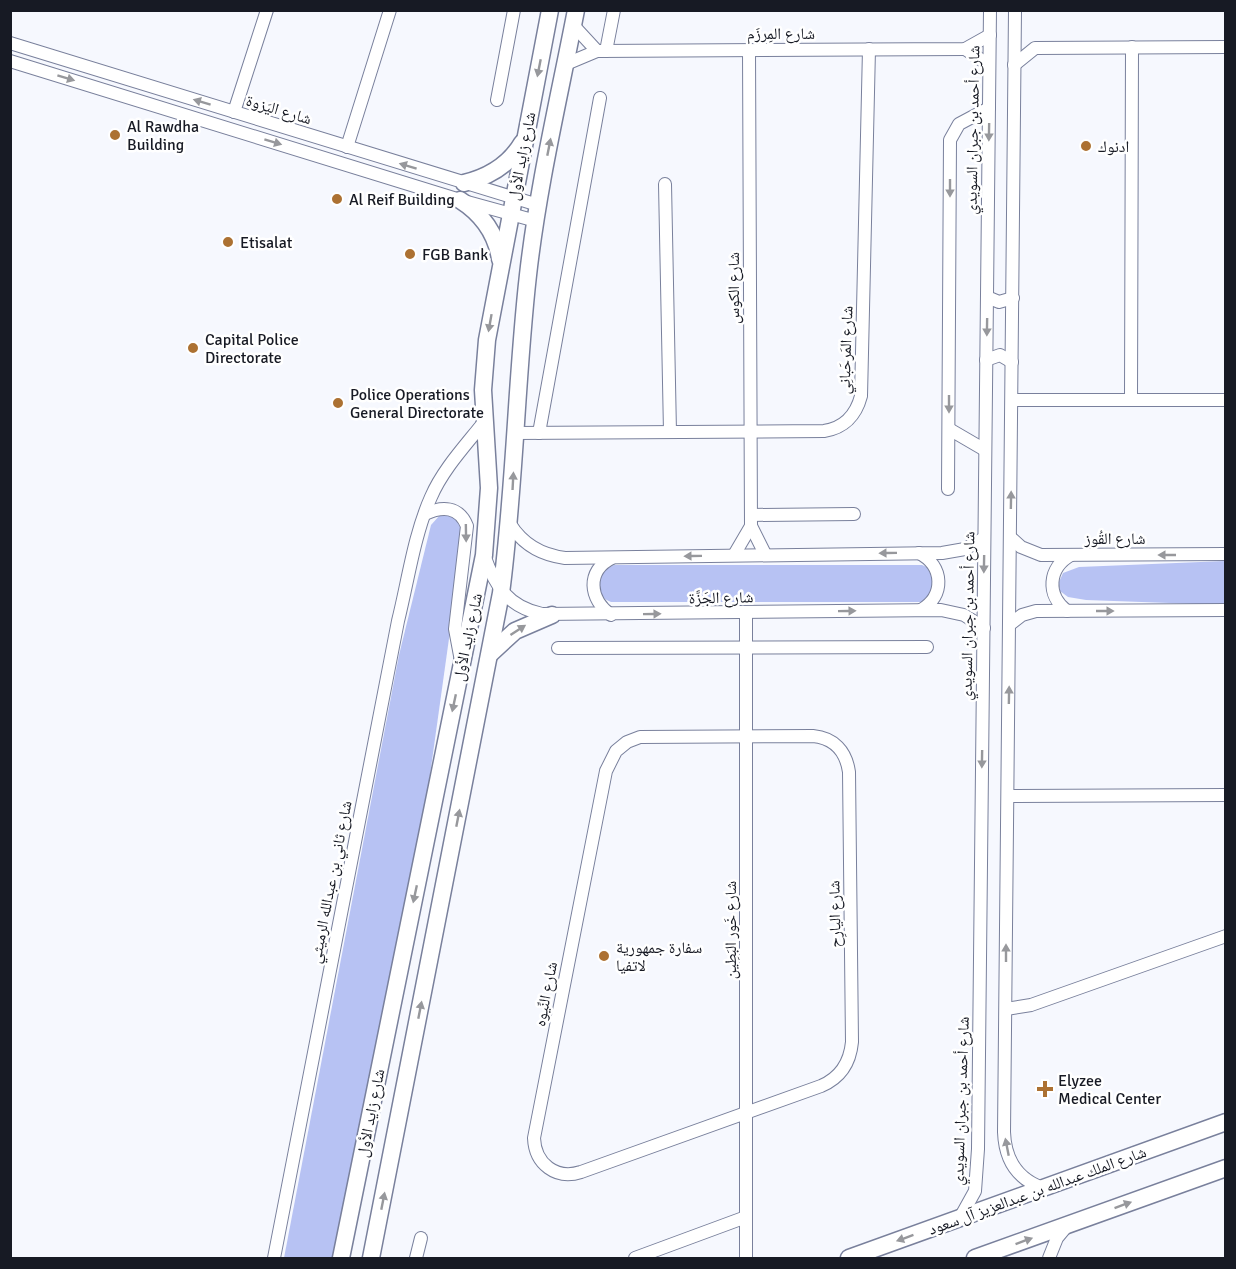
<svg xmlns="http://www.w3.org/2000/svg" width="1236" height="1269" font-family="Signika,'Noto Naskh Arabic',sans-serif">
<style>
.green{fill:#b7c2f3}
.lines{fill:none;stroke-linecap:round;stroke-linejoin:round}
.minor-casing{stroke:#79809c;stroke-width:14}
.major-casing{stroke:#79809c;stroke-width:19}
.minor{stroke:#fff;stroke-width:12}
.major{stroke:#fff;stroke-width:16}
.oneway{fill:#97989c}
.poi-dot{fill:#ac7132;stroke:#fff;stroke-width:2}
.labels{text-anchor:middle;stroke-width:5;stroke-linejoin:round;paint-order:stroke}
.street-label{font-size:16px;fill:#171a24;stroke:#fff}
.poi-label{font-size:16px;fill:#171a24;stroke:#fff;text-anchor:start}
</style>
<rect width="100%" height="100%" fill="#f6f8fe"/>
<g class="green">
<path d="M 440,515 C 454,515 458,519 464,531 L 423,825 L 332,1258 L 284,1258 L 399,655 L 431,525 Z"/>
<polygon points="1225,561 1225,605 1086,600 1068,597 1060,591 1059,582 1063,573 1079,567"/>
<path d="M 614,565 L 922,565 L 931,569 L 938,585 L 924,602 L 611,602 C 590,594 596,573 614,565 Z"/>
</g>
<g class="lines">
<defs>
<g id="minor">
<path d="M 1015,10 L 1004,1132 C 1005,1160 1017,1179 1043,1188"/>
<polyline points="573,25 597,51"/>
<polyline points="10,43 538,205"/>
<polyline points="965,49 989,65"/>
<polyline points="606,51 614,10"/>
<polyline points="10,61 460,200 536,221"/>
<polyline points="566,64 597,51 965,49 990,35"/>
<polyline points="1014,65 1035,48 1226,47"/>
<polyline points="497,100 514,10"/>
<polyline points="234,112 267,10"/>
<polyline points="347,147 390,10"/>
<polyline points="665,184 670,432"/>
<polyline points="987,297 999,302 1013,298"/>
<polyline points="986,360 1000,355 1012,362"/>
<polyline points="1012,400 1226,400"/>
<polyline points="1131,400 1132,47"/>
<polyline points="949,429 985,450"/>
<path d="M 515,433 L 824,431 C 844,428 856,415 861,396 L 869,49"/>
<polyline points="539,433 600,98"/>
<polyline points="948,489 950,140 959,124 989,108"/>
<path d="M 425,514 C 442,506 459,506 467,526 L 455,629 L 461,661"/>
<polyline points="751,515 854,514"/>
<path d="M 510,524 C 523,545 541,555 565,558 L 942,553 L 965,549 L 984,538"/>
<polyline points="751,526 765,554"/>
<polyline points="1010,537 1021,547 1041,555 1226,554"/>
<path d="M 919,553 C 944,566 945,596 921,610"/>
<path d="M 484,555 C 495,586 508,607 542,614 L 941,610 L 964,615 L 984,628"/>
<polyline points="734,555 751,526 749,50"/>
<path d="M 1067,611 C 1046,595 1048,568 1071,555"/>
<path d="M 611,615 C 589,599 586,571 612,558"/>
<polyline points="1009,625 1022,615 1036,611 1226,610"/>
<polyline points="558,648 927,647"/>
<path d="M 813,736 C 834,738 846,751 849,772 L 852,1042 C 850,1063 840,1078 821,1086 L 581,1172 C 556,1180 535,1164 534,1138 L 606,771 L 616,751 L 627,742 L 640,737 Z"/>
<polyline points="1008,796 1226,795"/>
<polyline points="1006,1009 1031,1005 1226,936"/>
<polyline points="960,1218 975,1191 978,1149 990,10"/>
<path d="M 274,1258 L 398,621 C 408,581 414,535 431,497 C 443,469 466,445 484,422"/>
<polyline points="416,1258 421,1238"/>
<polyline points="635,1258 746,1217"/>
<polyline points="746,1258 746,613"/>
<polyline points="1049,1258 1057,1238 1067,1226"/>
</g>
<g id="major">
<path d="M 464,183 C 489,177 509,165 522,143"/>
<path d="M 460,200 C 482,214 496,233 500,259"/>
<polyline points="490,654 515,631 552,615"/>
<polyline points="341,1258 484,555 489,488 483,390 487,340 550,10"/>
<path d="M 371,1258 L 501,593 C 515,487 516,381 528,275 C 538,186 559,98 576,10"/>
<polyline points="849,1258 1226,1122"/>
<polyline points="975,1258 1226,1168"/>
</g>
</defs>
<use href="#minor" class="minor-casing"/>
<use href="#major" class="major-casing"/>
<use href="#minor" class="minor"/>
<use href="#major" class="major"/>
</g>
<defs><path id="oneway-solid" d="M-6-.8H1V-3.2L6.5 0L1 3.2V.8H-6Z" transform="scale(1.5)"/></defs>
<g class="oneway">
<use href="#oneway-solid" transform="translate(539 68) rotate(101)"/>
<use href="#oneway-solid" transform="translate(66 78) rotate(17)"/>
<use href="#oneway-solid" transform="translate(202 102) rotate(-163)"/>
<use href="#oneway-solid" transform="translate(989 132) rotate(91)"/>
<use href="#oneway-solid" transform="translate(273 142) rotate(17)"/>
<use href="#oneway-solid" transform="translate(549 147) rotate(-79)"/>
<use href="#oneway-solid" transform="translate(408 166) rotate(-163)"/>
<use href="#oneway-solid" transform="translate(950 188) rotate(90)"/>
<use href="#oneway-solid" transform="translate(490 323) rotate(100)"/>
<use href="#oneway-solid" transform="translate(987 327) rotate(91)"/>
<use href="#oneway-solid" transform="translate(949 404) rotate(90)"/>
<use href="#oneway-solid" transform="translate(513 481) rotate(-87)"/>
<use href="#oneway-solid" transform="translate(1011 500) rotate(-89)"/>
<use href="#oneway-solid" transform="translate(466 533) rotate(89)"/>
<use href="#oneway-solid" transform="translate(888 553) rotate(179)"/>
<use href="#oneway-solid" transform="translate(1167 555) rotate(180)"/>
<use href="#oneway-solid" transform="translate(693 556) rotate(179)"/>
<use href="#oneway-solid" transform="translate(984 564) rotate(91)"/>
<use href="#oneway-solid" transform="translate(847 611) rotate(-1)"/>
<use href="#oneway-solid" transform="translate(1105 611)"/>
<use href="#oneway-solid" transform="translate(652 614) rotate(-1)"/>
<use href="#oneway-solid" transform="translate(518 630) rotate(-33)"/>
<use href="#oneway-solid" transform="translate(1009 695) rotate(-89)"/>
<use href="#oneway-solid" transform="translate(454 703) rotate(102)"/>
<use href="#oneway-solid" transform="translate(982 759) rotate(91)"/>
<use href="#oneway-solid" transform="translate(458 818) rotate(-79)"/>
<use href="#oneway-solid" transform="translate(415 894) rotate(102)"/>
<use href="#oneway-solid" transform="translate(1006 953) rotate(-90)"/>
<use href="#oneway-solid" transform="translate(420 1010) rotate(-79)"/>
<use href="#oneway-solid" transform="translate(1007 1147) rotate(-101)"/>
<use href="#oneway-solid" transform="translate(383 1201) rotate(-79)"/>
<use href="#oneway-solid" transform="translate(1123 1205) rotate(-20)"/>
<use href="#oneway-solid" transform="translate(905 1238) rotate(160)"/>
<use href="#oneway-solid" transform="translate(1024 1241) rotate(-20)"/>
</g>
<g class="poi-dot">
<circle cx="115" cy="135" r="6"/>
<circle cx="1086" cy="146" r="6"/>
<circle cx="337" cy="199" r="6"/>
<circle cx="228" cy="242" r="6"/>
<circle cx="410" cy="254" r="6"/>
<circle cx="193" cy="348" r="6"/>
<circle cx="338" cy="403" r="6"/>
<circle cx="604" cy="956" r="6"/>
<path d="M1042 1080h6v6h6v6h-6v6h-6v-6h-6v-6h6z"/>
</g>
<g class="labels">
<g class="street-label">
<text x="781" y="39">شارع المِرزَم</text>
<text transform="translate(279 109) rotate(17)" y="6">شارع اليَزوة</text>
<text transform="translate(972 130) rotate(-89)" y="6">شارع أحمد بن جبران السويدي</text>
<text transform="translate(521 156) rotate(-79)" y="6">شارع زايد الأول</text>
<text transform="translate(733 288) rotate(-90)" y="6">شارع الكوس</text>
<text transform="translate(845 350) rotate(-88)" y="6">شارع المَرحَبانِي</text>
<text x="1115" y="544">شارع القُوز</text>
<text transform="translate(721 597) rotate(-1)" y="6">شارع الجَزَّة</text>
<text transform="translate(967 616) rotate(-89)" y="6">شارع أحمد بن جبران السويدي</text>
<text transform="translate(467 637) rotate(-78)" y="6">شارع زايد الأول</text>
<text transform="translate(330 882) rotate(-79)" y="6">شارع ثاني بن عبدالله الرميثي</text>
<text transform="translate(834 914) rotate(-91)" y="6">شارع اليارِح</text>
<text transform="translate(730 930) rotate(-90)" y="6">شارع خَور البَطِين</text>
<text transform="translate(545 994) rotate(-79)" y="6">شارع النِّيوه</text>
<text transform="translate(960 1101) rotate(-88)" y="6">شارع أحمد بن جبران السويدي</text>
<text transform="translate(370 1113) rotate(-79)" y="6">شارع زايد الأول</text>
<text transform="translate(1037 1190) rotate(-20)" y="6">شارع الملك عبدالله بن عبدالعزيز آل سعود</text>
</g>
<g class="poi-label">
<text x="127" y="132">Al Rawdha<tspan x="127" dy="18">Building</tspan></text>
<text x="1098" y="152">ادنوك</text>
<text x="349" y="205">Al Reif Building</text>
<text x="240" y="248">Etisalat</text>
<text x="422" y="260">FGB Bank</text>
<text x="205" y="345">Capital Police<tspan x="205" dy="18">Directorate</tspan></text>
<text x="350" y="400">Police Operations<tspan x="350" dy="18">General Directorate</tspan></text>
<text x="616" y="953">سفارة جمهورية<tspan x="616" dy="18">لاتفيا</tspan></text>
<text x="1058" y="1086">Elyzee<tspan x="1058" dy="18">Medical Center</tspan></text>
</g>
</g>
<rect width="1236" height="1269" fill="none" stroke="#171a24" stroke-width="24"/>
</svg>
